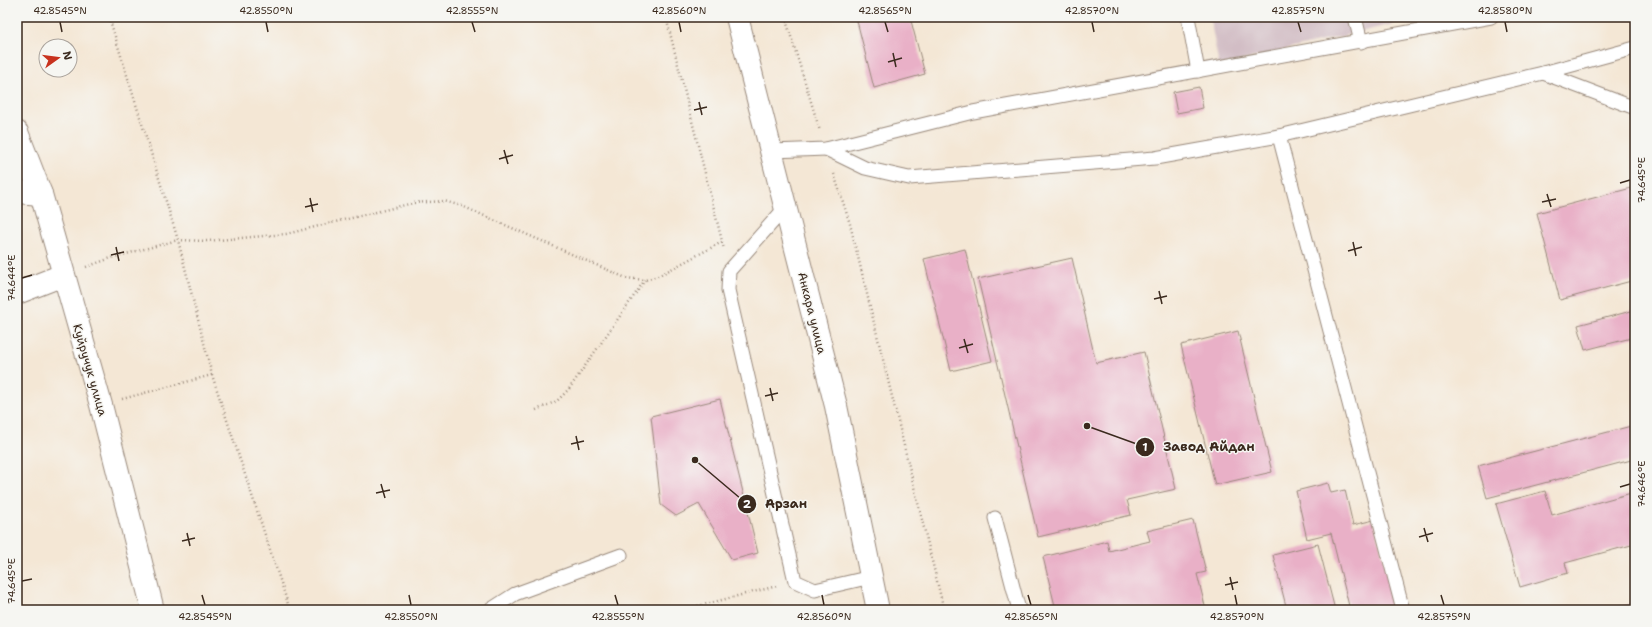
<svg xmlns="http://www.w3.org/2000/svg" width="1652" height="627" font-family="'Shantell Sans',sans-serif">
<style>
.industrial{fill:#d2bdc5}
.building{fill:#e9b0c7}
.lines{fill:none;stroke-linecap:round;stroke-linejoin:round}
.service-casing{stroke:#98887a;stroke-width:15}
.minor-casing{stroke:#98887a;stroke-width:24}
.tertiary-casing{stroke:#98887a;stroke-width:24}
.primary-casing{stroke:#98887a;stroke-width:24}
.path{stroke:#98887a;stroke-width:2.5;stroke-dasharray:1 3;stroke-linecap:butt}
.service{stroke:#fff;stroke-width:13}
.minor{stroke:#fff;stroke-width:22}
.tertiary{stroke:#fff;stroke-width:22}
.primary{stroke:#fff;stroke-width:22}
.ticks{fill:none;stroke:#3b2a1e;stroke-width:1.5}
.labels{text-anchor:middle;stroke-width:3;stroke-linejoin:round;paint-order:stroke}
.street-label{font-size:12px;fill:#3b2a1e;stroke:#f6f6f2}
.leader{fill:none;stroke:#3b2a1e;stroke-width:1.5}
.callout-dot{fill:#3b2a1e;stroke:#f6f6f2;stroke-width:1.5}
.mark-label{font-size:12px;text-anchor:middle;font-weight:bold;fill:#fff}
.callout-label{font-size:13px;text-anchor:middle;font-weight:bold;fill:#3b2a1e;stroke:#f6f6f2;stroke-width:3;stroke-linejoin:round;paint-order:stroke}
.neatline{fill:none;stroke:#3b2a1e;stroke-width:1.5}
.ticks-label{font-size:10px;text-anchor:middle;fill:#3b2a1e}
</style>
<rect width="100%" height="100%" fill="#f6f6f2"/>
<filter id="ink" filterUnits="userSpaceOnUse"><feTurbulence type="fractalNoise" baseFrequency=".025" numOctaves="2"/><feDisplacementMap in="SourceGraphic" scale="8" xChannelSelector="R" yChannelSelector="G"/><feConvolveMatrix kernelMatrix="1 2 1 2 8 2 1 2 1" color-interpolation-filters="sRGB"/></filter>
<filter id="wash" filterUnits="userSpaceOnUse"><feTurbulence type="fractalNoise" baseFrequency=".012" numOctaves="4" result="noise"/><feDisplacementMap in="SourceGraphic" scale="16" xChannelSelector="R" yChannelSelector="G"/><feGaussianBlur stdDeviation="0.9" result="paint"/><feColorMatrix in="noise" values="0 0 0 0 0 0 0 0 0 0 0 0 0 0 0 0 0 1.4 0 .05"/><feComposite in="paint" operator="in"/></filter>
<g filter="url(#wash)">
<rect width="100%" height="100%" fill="#f4e7d5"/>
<polygon class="industrial" points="1210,17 1422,17 1219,66"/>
<g id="blocks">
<g class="building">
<polygon points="856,17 910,17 925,74 874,88"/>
<polygon points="1199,87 1203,108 1177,113 1173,92"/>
<polygon points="1635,187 1635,280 1560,300 1537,213"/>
<polygon points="965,249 992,361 951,371 924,259"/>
<polygon points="1072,258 1096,363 1144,352 1176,489 1127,500 1131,515 1038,537 978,279"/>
<polygon points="1635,310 1635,337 1585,350 1578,325"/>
<polygon points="1238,331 1272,472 1215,485 1181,345"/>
<polygon points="720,399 758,553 732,560 699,504 676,516 661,505 651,416"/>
<polygon points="1635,425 1635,459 1487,498 1478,466"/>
<polygon points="1328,483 1331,493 1345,490 1353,525 1374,520 1396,610 1350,610 1331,533 1307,539 1296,491"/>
<polygon points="1545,491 1552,515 1635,492 1635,544 1565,563 1568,573 1520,587 1496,504"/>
<polygon points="1193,520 1206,572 1197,574 1206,610 1056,610 1043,557 1107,541 1109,551 1150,541 1147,531"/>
<polygon points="1318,544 1335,610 1287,610 1273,555"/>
<polygon points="1635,603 1635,610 1609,610 1609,609"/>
</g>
</g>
</g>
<g filter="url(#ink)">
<use href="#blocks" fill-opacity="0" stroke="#98887a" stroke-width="1"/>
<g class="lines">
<defs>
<g id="service">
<polyline points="1188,17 1198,71"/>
<polyline points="1355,17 1361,42"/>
<polyline points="1543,73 1635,108"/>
<polyline points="1279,136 1403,610"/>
<polyline points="826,149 865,168 909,178 1155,158 1279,136 1543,73 1635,48"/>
<polyline points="772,151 826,149 973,112 1491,17"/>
<polyline points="785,208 729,271 728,290 795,581 815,590 871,577"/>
<polyline points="995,518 1019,610"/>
<polyline points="490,610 515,594 621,555"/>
</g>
<polyline id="minor" points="17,293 63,275"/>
<g id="tertiary">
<polyline points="17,132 41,194 101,405 153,610"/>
<polyline points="17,192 41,194"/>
</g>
<polyline id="primary" points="737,17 836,406 878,610"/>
</defs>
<use href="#service" class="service-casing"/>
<use href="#minor" class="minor-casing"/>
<use href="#tertiary" class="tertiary-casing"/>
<use href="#primary" class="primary-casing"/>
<g class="path">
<polyline points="109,17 178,240 212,375 290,610"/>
<polyline points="666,17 724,249"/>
<polyline points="785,17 820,131"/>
<polyline points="834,174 850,224 944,610"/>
<polyline points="86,267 111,258 178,240 207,241 286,234 413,203 444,201 462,206 626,278 645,280 658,276 722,242"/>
<polyline points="122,399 212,375"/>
<polyline points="536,410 557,401 569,389 645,280"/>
<polyline points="682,610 777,586"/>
</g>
<use href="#service" class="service"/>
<use href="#minor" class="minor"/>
<use href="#tertiary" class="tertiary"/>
<use href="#primary" class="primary"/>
</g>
</g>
<path class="ticks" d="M 60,22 L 62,32M 266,22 L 268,32M 472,22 L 475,32M 679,22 L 681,32M 885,22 L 888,32M 1092,22 L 1094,32M 1298,22 L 1301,32M 1505,22 L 1507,32M 893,53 L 896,67M 888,62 L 902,58M 699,102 L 702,115M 694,110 L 707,107M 504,150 L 508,164M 499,159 L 513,155M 1620,183 L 1630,180M 1547,194 L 1551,207M 310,198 L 313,212M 1542,202 L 1556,199M 305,207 L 318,204M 1353,242 L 1356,256M 116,247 L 119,261M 1348,251 L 1362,247M 111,255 L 124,252M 22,278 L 32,275M 1159,291 L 1162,304M 1154,299 L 1167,296M 964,339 L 968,353M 959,348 L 973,344M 770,388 L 773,401M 765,396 L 778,393M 576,436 L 579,450M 571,444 L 584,441M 381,484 L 385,498M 1620,487 L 1630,484M 376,493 L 390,490M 1424,528 L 1428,542M 187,533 L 190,546M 1419,537 L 1433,533M 182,541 L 195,538M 1230,577 L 1233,590M 22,581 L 32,579M 1225,585 L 1238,582M 202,595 L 205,605M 409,595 L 411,605M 615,595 L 618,605M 822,595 L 824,605M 1028,595 L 1031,605M 1235,595 L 1237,605M 1441,595 L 1444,605"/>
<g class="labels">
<g class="street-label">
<text transform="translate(812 313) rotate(76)" y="4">Анкара улица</text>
<text transform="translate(90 370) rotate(74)" y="4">Куйручук улица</text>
</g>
</g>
<path class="leader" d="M1087 426L1145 447M695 460L747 504"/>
<g class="callout-dot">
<circle cx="1087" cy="426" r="4"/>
<circle cx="695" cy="460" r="4"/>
<circle cx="1145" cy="447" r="10"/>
<circle cx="747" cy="504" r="10"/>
</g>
<g class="mark-label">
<text x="1145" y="451">1</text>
<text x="747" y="508">2</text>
</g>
<g class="callout-label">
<text x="1209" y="451">Завод Айдан</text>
<text x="786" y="508">Арзан</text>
</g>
<rect width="1652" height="627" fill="none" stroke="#f6f6f2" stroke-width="44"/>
<g transform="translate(58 58) rotate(76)"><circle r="19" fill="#f6f6f2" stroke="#aba49d"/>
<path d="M0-3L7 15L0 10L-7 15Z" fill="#c8321e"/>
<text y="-6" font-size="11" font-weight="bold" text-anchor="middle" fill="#3b2a1e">N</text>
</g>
<rect x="22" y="22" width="1608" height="583" class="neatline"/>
<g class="ticks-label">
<text x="60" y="14">42.8545°N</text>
<text x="266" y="14">42.8550°N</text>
<text x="472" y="14">42.8555°N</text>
<text x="679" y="14">42.8560°N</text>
<text x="885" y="14">42.8565°N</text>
<text x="1092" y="14">42.8570°N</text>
<text x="1298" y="14">42.8575°N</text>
<text x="1505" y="14">42.8580°N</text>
<text transform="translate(1641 180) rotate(-90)" y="4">74.645°E</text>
<text transform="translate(11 278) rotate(-90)" y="4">74.644°E</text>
<text transform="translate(1641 484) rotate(-90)" y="4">74.646°E</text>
<text transform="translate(11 581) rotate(-90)" y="4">74.645°E</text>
<text x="205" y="620">42.8545°N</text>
<text x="411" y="620">42.8550°N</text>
<text x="618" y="620">42.8555°N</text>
<text x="824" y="620">42.8560°N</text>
<text x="1031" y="620">42.8565°N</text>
<text x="1237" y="620">42.8570°N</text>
<text x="1444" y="620">42.8575°N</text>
</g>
</svg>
